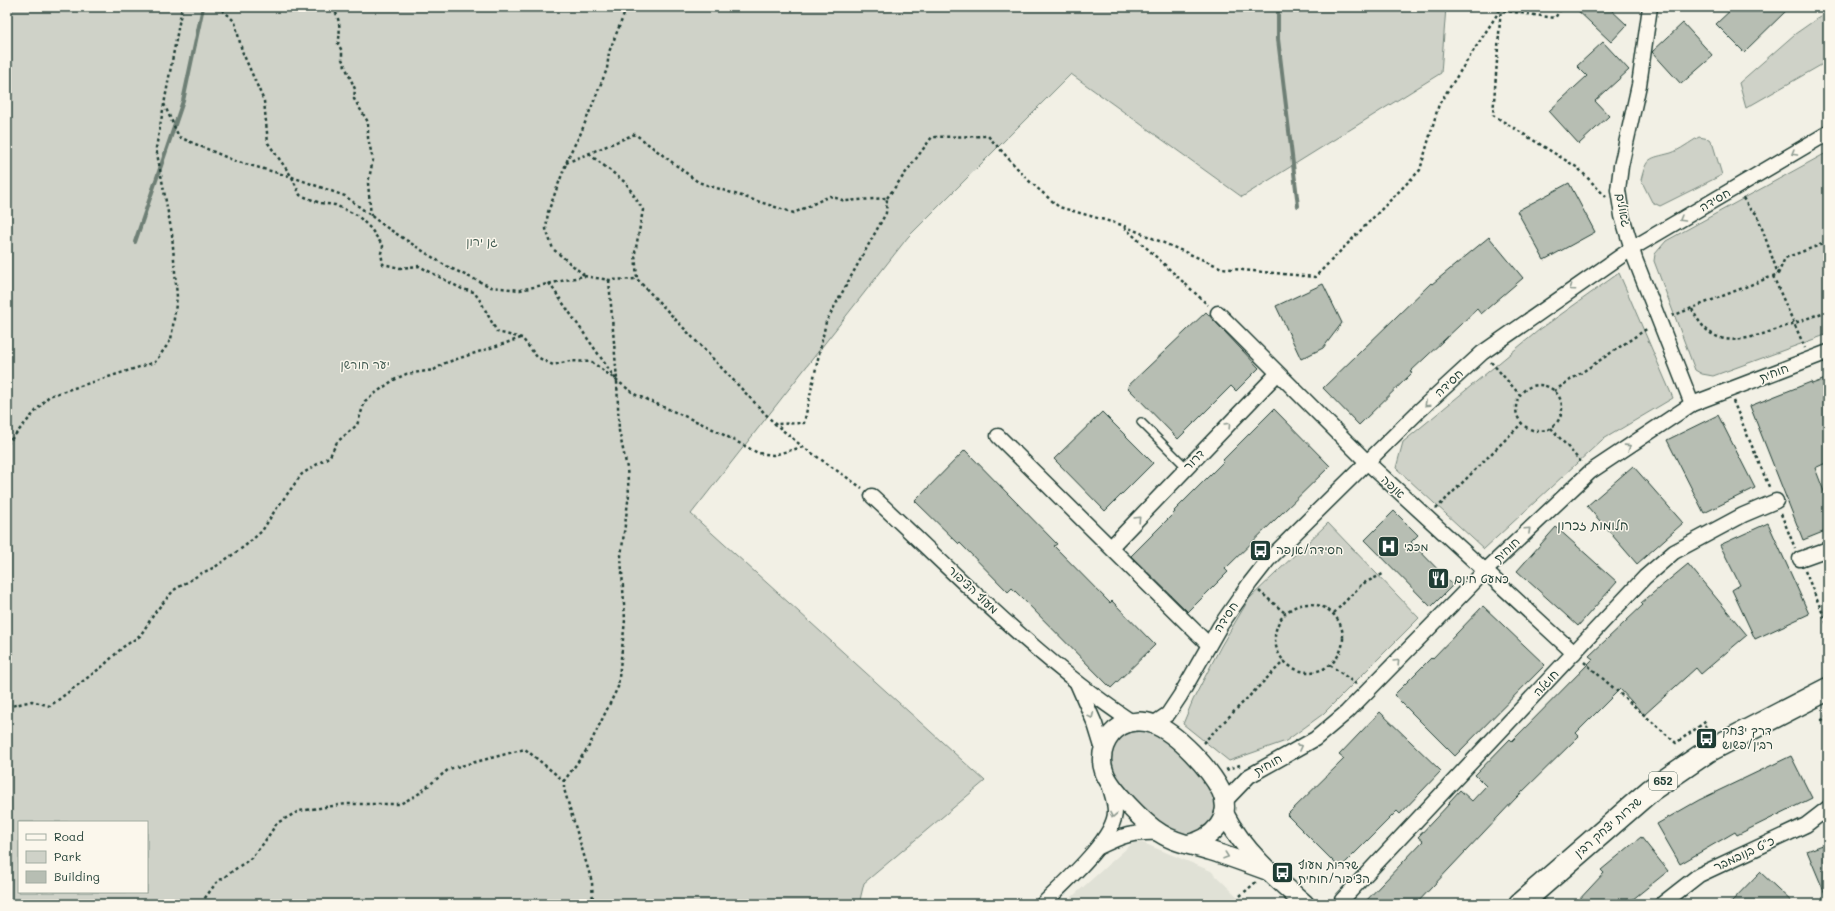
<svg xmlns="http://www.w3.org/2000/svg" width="1835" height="911" font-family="Mali,'Playpen Sans Hebrew',sans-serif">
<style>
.built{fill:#e0e1d6}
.green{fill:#cfd2c8;stroke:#77887e;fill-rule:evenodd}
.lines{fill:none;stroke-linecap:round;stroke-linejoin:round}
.stream{stroke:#6e7f75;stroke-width:4}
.building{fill:#b7beb3;stroke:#1f3d34}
.service-casing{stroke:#1f3d34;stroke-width:10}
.minor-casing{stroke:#1f3d34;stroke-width:17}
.tertiary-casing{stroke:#1f3d34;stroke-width:21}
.primary-casing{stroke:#1f3d34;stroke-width:25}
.path{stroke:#1f3d34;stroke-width:2.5;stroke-dasharray:3 3;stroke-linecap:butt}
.service{stroke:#fbf7ec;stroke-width:7}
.minor{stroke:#fbf7ec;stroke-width:14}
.tertiary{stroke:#fbf7ec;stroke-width:18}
.primary{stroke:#fbf7ec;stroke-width:22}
.oneway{stroke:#8d9a90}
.labels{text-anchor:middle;stroke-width:3;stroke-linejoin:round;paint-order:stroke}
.shield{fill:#fbf7ec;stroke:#61756b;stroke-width:1}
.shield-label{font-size:11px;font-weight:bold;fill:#1f3d34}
.street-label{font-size:12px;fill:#1f3d34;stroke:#fbf7ec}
.park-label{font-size:12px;fill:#425b52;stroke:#fbf7ec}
.poi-label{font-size:12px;fill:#1f3d34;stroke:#fbf7ec;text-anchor:start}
.neighbourhood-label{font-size:13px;fill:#1f3d34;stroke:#fbf7ec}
</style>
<rect width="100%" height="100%" fill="#f2f0e5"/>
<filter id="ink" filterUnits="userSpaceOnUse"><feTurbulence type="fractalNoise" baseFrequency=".025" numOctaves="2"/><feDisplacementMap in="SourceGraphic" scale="8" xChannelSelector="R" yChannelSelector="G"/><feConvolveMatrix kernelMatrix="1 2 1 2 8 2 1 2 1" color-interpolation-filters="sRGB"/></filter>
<g filter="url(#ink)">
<polygon class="built" points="1136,840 1211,871 1245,904 1064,904"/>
<g class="green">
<path d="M 7,7 L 1446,7 L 1441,73 L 1242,197 L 1071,74 L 908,237 L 691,514 L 985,781 L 864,883 L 859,904 L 7,904 ZM 19,822 L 147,822 L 147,892 L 19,892 Z"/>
<polygon points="1828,11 1828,61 1746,108 1739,83 1795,34"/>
<path d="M 1699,137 L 1709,139 L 1713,145 L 1722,175 L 1660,206 L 1652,202 L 1641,180 C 1647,156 1649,159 1671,153 C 1680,150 1690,142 1699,137 Z"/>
<polygon points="1828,152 1828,334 1713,376 1702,374 1695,370 1654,261 1655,254 1666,241"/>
<polygon points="1619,273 1673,398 1602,440 1484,549 1396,468 1403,442 1539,330"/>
<polygon points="1328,523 1419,618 1323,714 1286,741 1229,761 1183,724 1193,700 1221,646 1249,599"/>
<path d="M 1145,729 C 1150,731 1157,732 1162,735 C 1175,744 1213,785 1216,799 C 1218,808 1213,818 1208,825 C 1202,832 1190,837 1181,836 C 1158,833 1135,803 1122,786 C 1119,782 1113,776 1111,772 C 1104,748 1122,730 1145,729 Z"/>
</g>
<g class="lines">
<g class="stream">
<polyline points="1278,7 1278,39 1298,206"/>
<polyline points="135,242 183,101 203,7"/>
</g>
</g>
<g class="building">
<polygon points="1574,7 1608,7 1627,25 1611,42"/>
<polygon points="1734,7 1790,7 1744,52 1716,24"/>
<polygon points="1683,23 1713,56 1681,84 1652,52"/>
<polygon points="1603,42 1629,70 1595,101 1609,116 1579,144 1549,111 1587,76 1577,66"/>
<polygon points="1569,183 1595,232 1544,260 1517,211"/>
<polygon points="1489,237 1523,278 1481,314 1477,309 1410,372 1412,373 1359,425 1323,388 1431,283 1432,284"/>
<polygon points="1323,284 1342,323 1323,348 1301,359 1276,306"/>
<polygon points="1206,312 1259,368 1236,391 1231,386 1178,439 1127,387"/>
<polygon points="1828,378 1828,462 1815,468 1828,502 1828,530 1803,540 1750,406 1811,382 1812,384"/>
<polygon points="1274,409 1330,466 1225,569 1228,572 1188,612 1131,556 1175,512 1174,511 1224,461 1223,460"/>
<polygon points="1102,412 1153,463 1105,511 1054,459"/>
<polygon points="1718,415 1755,488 1704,513 1667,440"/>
<polygon points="965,450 1057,544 1054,546 1110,603 1112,601 1155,645 1111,688 1012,588 1008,592 960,543 959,544 915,501"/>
<polygon points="1633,466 1683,523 1637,564 1587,506"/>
<polygon points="1394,511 1418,535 1411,542 1453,585 1431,607 1365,540"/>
<polygon points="1768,523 1809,614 1755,639 1732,590 1740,585 1720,545"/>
<polygon points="1556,527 1617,582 1578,626 1517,571"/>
<polygon points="1688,564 1747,635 1701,674 1696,668 1644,715 1620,689 1576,733 1579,736 1516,798 1416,904 1363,904 1423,841 1418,837 1450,803 1449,802 1460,790 1472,801 1486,786 1475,775 1510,739 1512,741 1593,659 1589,656 1643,605 1641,603"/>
<polygon points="1483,606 1545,665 1455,756 1394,695 1431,658 1432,659"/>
<polygon points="1380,712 1441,771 1400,814 1397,811 1340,868 1287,815 1344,759 1339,755"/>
<polygon points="1791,756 1812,798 1737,835 1735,832 1680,864 1657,824 1699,800"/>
<polygon points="1641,837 1668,871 1627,904 1575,904 1604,873 1601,870"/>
<polygon points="1828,843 1828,901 1807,851"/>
<polygon points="1760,872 1794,904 1729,904"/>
</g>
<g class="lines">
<defs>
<polyline id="service" points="1141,422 1187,468"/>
<g id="minor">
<polyline points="1650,7 1639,85 1621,166 1618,190 1622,216 1635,259 1692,404"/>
<polyline points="1218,313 1368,463 1574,653"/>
<polyline points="998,436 1208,644"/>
<path d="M 872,496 C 956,574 1036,658 1132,722"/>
<polyline points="1111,547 1277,374"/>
<polyline points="1800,559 1828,549"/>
<polyline points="1077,683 1095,724 1103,750"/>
<polyline points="1153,724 1168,714 1180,696 1220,626 1250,583 1268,560 1420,410 1482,353 1631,249 1828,133"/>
<polyline points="1224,802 1249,776 1315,739 1347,712 1484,572 1590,472 1692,404 1828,352"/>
<path d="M 1099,847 C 1123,835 1132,832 1159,833"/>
<polyline points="1342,900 1645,577 1674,552 1743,515 1776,501"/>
<path d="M 1043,904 C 1062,885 1116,838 1115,811 C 1115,802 1111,792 1109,784"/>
<polyline points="1662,904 1699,875 1806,825 1828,808"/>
</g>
<g id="tertiary">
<path d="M 1224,813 C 1243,850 1274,877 1305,904"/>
<path d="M 1188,844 C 1212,839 1234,818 1221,791 C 1210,769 1177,733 1153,724 C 1143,720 1130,721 1121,726 C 1106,735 1098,754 1104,771 C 1109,788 1144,823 1160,833 C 1175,843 1194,846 1211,851 C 1230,857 1249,864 1268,871"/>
</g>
<polyline id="primary" points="1520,904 1651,790 1708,751 1828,689"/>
</defs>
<use href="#service" class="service-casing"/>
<use href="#minor" class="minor-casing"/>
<use href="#tertiary" class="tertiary-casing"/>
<use href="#primary" class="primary-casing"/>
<g class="path">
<polyline points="217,7 226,13 235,22 242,51 264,101 268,143 292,177 300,195 320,203 335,205 357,215 371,229 383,246 381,253 383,264 400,268 419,266 462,289 474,292 481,302 497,332 522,338 537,357 553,365 570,361 592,362 636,395 707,426 758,453 773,455 803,447"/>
<path d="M 333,7 C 340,19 341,31 338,44 L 342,51 L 342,59 L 355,89 L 354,99 L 368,122 L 368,138 L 373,160 L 368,183 L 371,216"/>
<polyline points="1501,7 1493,115 1578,168 1606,197"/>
<polyline points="164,104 179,137 235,161 292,177 345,196 386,227 446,266 491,287 520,290 584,276 609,280 637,279 775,424 803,447 862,488"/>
<polyline points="589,154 626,183 643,210 635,253 637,279"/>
<polyline points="566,163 635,134 698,182 794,213 830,196 845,201 887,198 886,213 826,322 804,423 776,424"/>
<polyline points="887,198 932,137 988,136 1028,180 1059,207 1122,225 1222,268 1315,277 1420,170 1439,104 1500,10 1555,18 1562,7"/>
<polyline points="1743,198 1750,209 1757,214 1778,274"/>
<polyline points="1124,227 1208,305"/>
<polyline points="584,275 553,249 546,229 548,212 570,153 580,135 607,69 609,52 627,7"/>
<polyline points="1773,276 1805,348"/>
<polyline points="609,280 617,380"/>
<polyline points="549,283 617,381 619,431 627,468 629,494 621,556 625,620 618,687 588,748 564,781 564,789 592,882 593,904"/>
<path d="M 1692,309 C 1712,350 1739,342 1775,330 C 1793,324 1810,317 1828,311"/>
<polyline points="1672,316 1778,274 1785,258 1828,242"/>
<polyline points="1491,362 1520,395"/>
<circle cx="1539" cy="408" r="23"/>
<polyline points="1554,391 1648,328"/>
<polyline points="1733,401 1770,489"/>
<polyline points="1551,428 1581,462"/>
<polyline points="7,444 49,396 155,362 171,340 177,297 172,234 156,148 182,7"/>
<polyline points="1436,509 1522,423"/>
<polyline points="1781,514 1795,548"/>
<polyline points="1805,571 1828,626"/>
<polyline points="1259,591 1285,613"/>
<circle cx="1309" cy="638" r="34"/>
<polyline points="1334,613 1362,584 1383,574"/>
<polyline points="1584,662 1676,743 1705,722 1706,732"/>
<polyline points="1330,665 1356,684"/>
<polyline points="7,707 32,701 50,706 103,666 123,647 140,636 156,611 174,590 202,573 215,567 245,546 262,531 274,512 302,474 330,456 337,442 357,425 365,401 392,381 406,374 434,370 445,363 460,358 521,338"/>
<polyline points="1828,715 1822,720 1828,720"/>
<polyline points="1203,743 1284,661"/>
<polyline points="1226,770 1240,765"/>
<polyline points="1240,896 1256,882"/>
<polyline points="203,904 205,898 216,883 251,858 263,844 277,823 299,811 346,804 400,804 417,795 449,769 525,749 564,781"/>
</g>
<use href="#service" class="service"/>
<use href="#minor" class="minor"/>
<use href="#tertiary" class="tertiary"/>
<use href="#primary" class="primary"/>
</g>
<defs><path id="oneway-chevron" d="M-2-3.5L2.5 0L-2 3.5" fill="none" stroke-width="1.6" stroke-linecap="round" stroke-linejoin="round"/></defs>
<g class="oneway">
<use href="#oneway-chevron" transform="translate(1794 153) rotate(150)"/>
<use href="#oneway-chevron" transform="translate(1682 219) rotate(150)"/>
<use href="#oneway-chevron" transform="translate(1572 288) rotate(145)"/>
<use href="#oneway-chevron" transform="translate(1427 404) rotate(137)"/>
<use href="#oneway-chevron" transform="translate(1228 425) rotate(-46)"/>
<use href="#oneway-chevron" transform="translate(1628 447) rotate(-33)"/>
<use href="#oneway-chevron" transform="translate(1138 519) rotate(-46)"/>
<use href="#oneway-chevron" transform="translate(1528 530) rotate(-43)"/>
<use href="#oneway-chevron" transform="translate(1397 662) rotate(-46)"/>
<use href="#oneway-chevron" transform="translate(1091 716) rotate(66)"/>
<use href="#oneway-chevron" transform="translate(1300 747) rotate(-28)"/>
<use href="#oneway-chevron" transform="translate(1113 815) rotate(100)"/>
<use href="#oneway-chevron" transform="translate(1226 856) rotate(19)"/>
</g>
</g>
<defs>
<symbol id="hospital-square" viewBox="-11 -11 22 22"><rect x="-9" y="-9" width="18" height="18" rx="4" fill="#1f3d34" stroke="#fbf7ec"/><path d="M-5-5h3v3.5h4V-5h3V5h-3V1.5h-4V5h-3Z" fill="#fff"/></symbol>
<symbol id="bus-square" viewBox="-11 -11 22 22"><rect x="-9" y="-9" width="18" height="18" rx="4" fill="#1f3d34" stroke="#fbf7ec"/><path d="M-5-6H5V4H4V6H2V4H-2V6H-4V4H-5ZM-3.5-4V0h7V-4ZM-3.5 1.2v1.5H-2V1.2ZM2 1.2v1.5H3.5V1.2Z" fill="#fff"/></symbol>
<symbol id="restaurant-square" viewBox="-11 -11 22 22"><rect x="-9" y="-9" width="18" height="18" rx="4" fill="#1f3d34" stroke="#fbf7ec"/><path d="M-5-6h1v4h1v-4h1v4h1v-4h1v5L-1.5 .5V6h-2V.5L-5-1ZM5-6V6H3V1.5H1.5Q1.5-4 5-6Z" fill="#fff"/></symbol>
</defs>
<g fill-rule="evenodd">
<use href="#hospital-square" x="1376" y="534" width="25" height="25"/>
<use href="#bus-square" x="1248" y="538" width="25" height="25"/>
<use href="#restaurant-square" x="1426" y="566" width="25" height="25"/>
<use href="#bus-square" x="1694" y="726" width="25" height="25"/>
<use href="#bus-square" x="1270" y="860" width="25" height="25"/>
</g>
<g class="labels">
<rect class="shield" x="1649" y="772" width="28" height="18" rx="3"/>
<g class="shield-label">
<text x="1663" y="785">652</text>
</g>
<g class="street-label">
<text transform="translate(1715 200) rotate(-30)" y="4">חסידה</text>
<text transform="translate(1623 210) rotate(79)" y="4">גאולים</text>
<text transform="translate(1774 373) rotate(-21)" y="4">חוחית</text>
<text transform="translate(1449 383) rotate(-43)" y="4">חסידה</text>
<text transform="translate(1194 460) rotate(-46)" y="4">דרור</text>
<text transform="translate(1393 487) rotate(43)" y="4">אנפה</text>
<text transform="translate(1507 550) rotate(-43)" y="4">חוחית</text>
<text transform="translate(973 590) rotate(43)" y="4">מעוף הציפור</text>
<text transform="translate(1226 617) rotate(-56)" y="4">חסידה</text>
<text transform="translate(1546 683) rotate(-47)" y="4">חוגלה</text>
<text transform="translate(1268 765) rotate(-30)" y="4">חוחית</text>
<text transform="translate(1608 827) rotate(-41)" y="4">שדרות יצחק רבין</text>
<text transform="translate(1744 854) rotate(-25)" y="4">כ"ט בנובמבר</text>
</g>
<g class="park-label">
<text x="482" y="246">גן ירון</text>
<text x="365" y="369">יער חורשן</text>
</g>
<g class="poi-label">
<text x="1404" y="551">מכבי</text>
<text x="1276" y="554">חסידה/אנפה</text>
<text x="1454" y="583">כמעט חינם</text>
<text x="1722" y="735">דרך יצחק<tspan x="1722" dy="14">רבין/פשוש</tspan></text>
<text x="1298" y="869">שדרות מעוף<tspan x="1298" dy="14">הציפור/חוחית</tspan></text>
</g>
<g class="neighbourhood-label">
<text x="1593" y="530">חלומות זכרון</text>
</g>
</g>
<rect width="1835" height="911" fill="none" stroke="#fbf7ec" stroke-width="24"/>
<rect x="12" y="12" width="1811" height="887" fill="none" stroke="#1f3d34" stroke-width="1.5" filter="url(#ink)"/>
<rect x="18" y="821" width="130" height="72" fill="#fbf7ec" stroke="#a3ada2"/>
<rect x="26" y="834" width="20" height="6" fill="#fbf7ec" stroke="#a3ada2"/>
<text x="54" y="841" font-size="12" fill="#1f3d34">Road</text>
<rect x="26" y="851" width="20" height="12" fill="#cfd2c8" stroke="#a3ada2"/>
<text x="54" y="861" font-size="12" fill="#1f3d34">Park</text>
<rect x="26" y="871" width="20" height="12" fill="#b7beb3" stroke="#a3ada2"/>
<text x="54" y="881" font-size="12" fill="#1f3d34">Building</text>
</svg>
